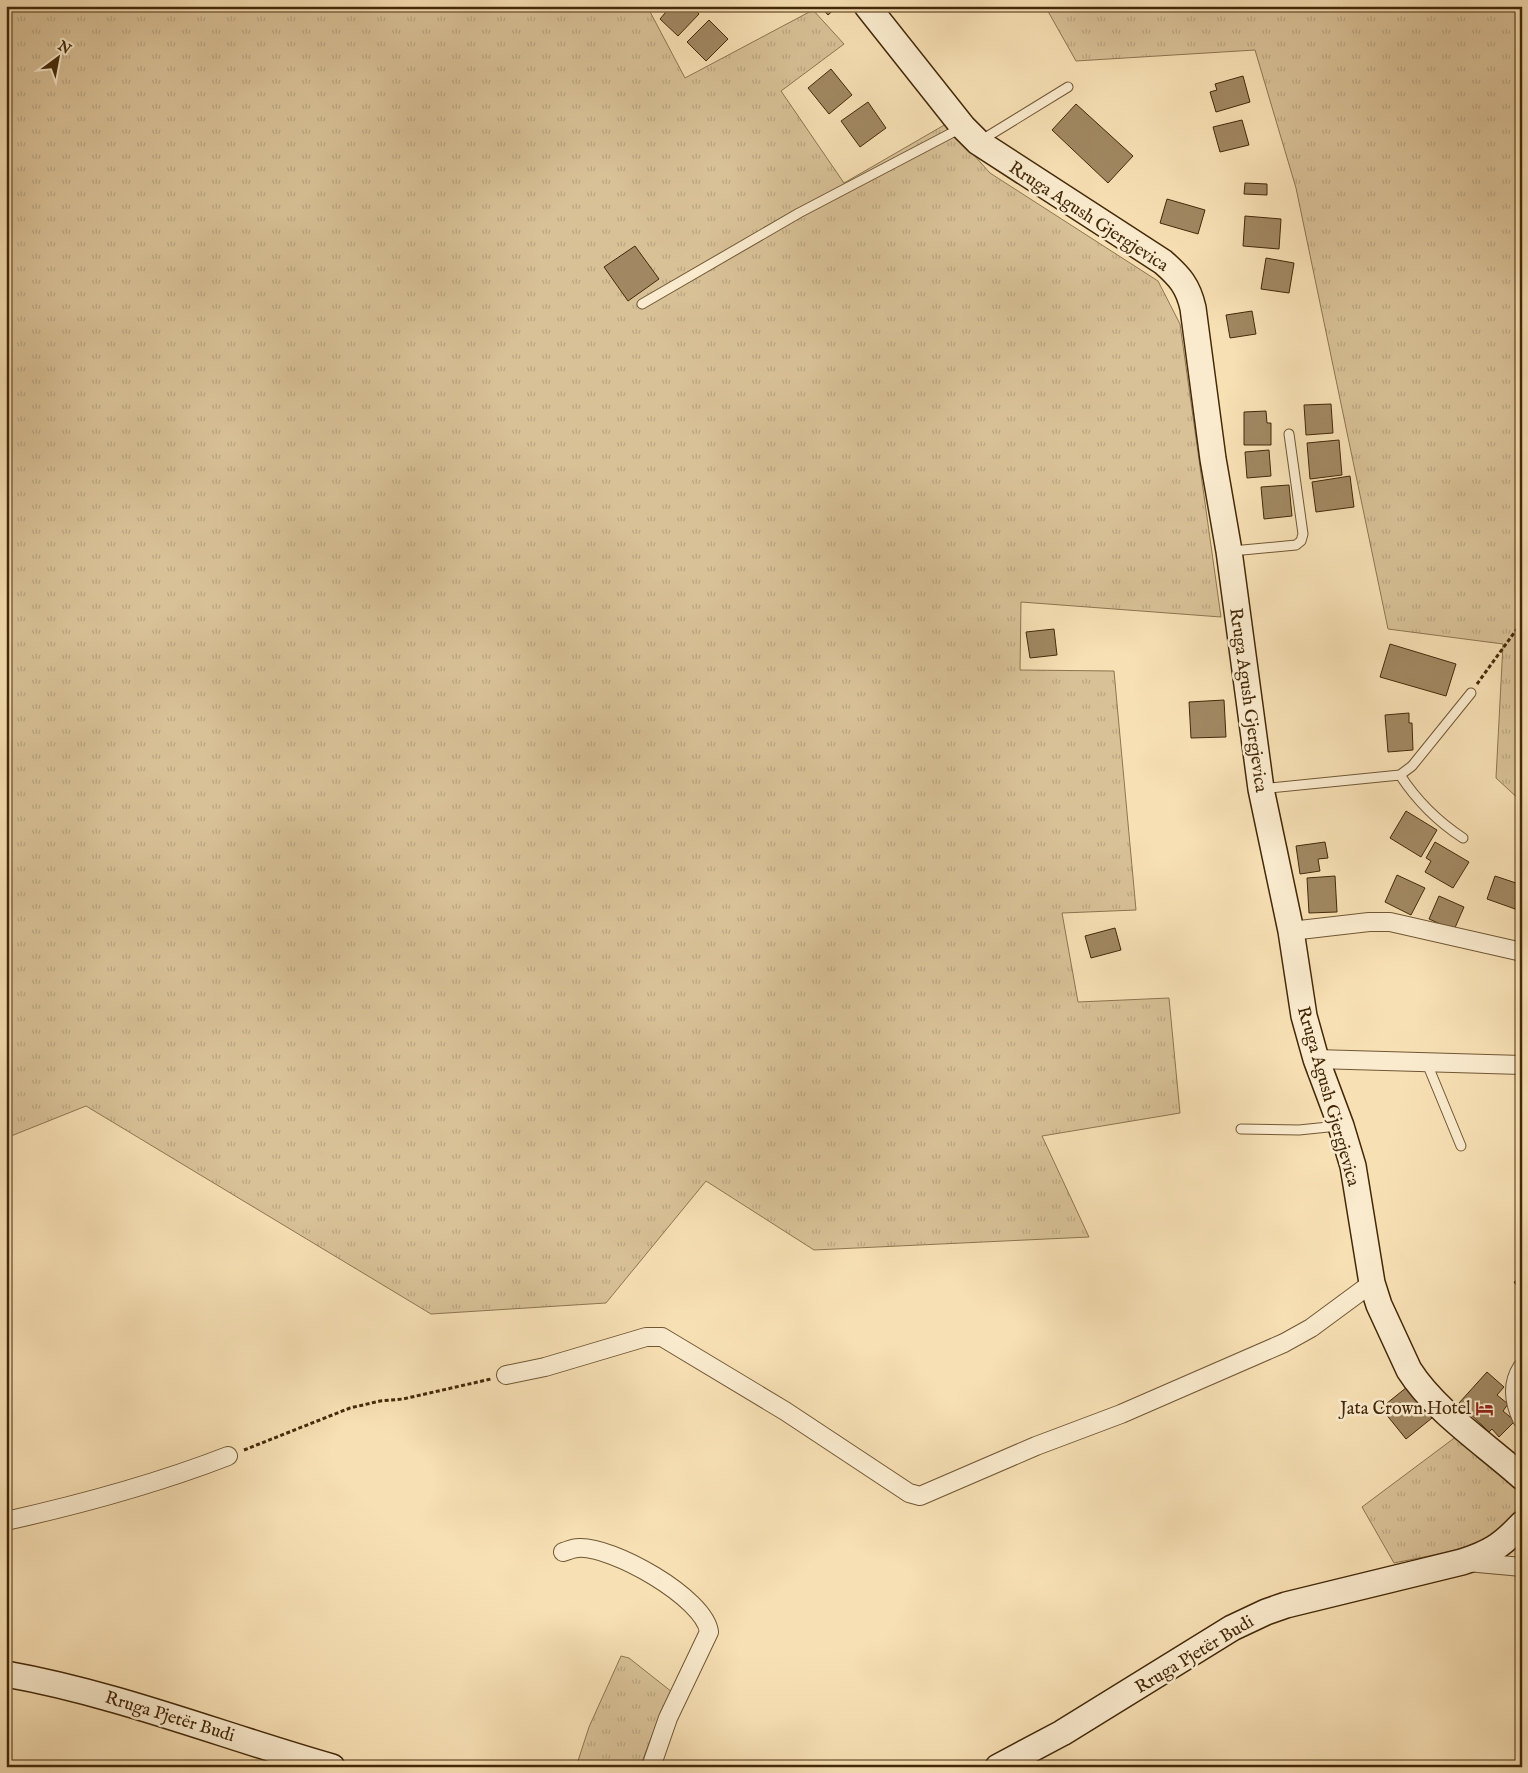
<svg xmlns="http://www.w3.org/2000/svg" width="1528" height="1773" font-family="'IM FELL English',serif">
<style>
.grass{fill:url(#grass-tufts);stroke:#8e7550}
.building{fill:#a18862;stroke:#442909}
.lines{fill:none;stroke-linecap:round;stroke-linejoin:round}
.lane-casing{stroke:#715734;stroke-width:11}
.street-casing{stroke:#715734;stroke-width:20}
.secondary-casing{stroke:#442909;stroke-width:28}
.path{stroke:#442909;stroke-width:3;stroke-dasharray:4 2.5;stroke-linecap:butt}
.lane{stroke:#faebce;stroke-width:9}
.street{stroke:#faebce;stroke-width:18}
.secondary{stroke:#faebce;stroke-width:25}
.labels{text-anchor:middle;stroke-width:5;stroke-linejoin:round;paint-order:stroke}
.street-label{font-size:18px;fill:#442909;stroke:#faebce}
.poi-label{font-size:18px;fill:#442909;stroke:#faebce;text-anchor:end}
</style>
<defs>
<pattern id="grass-tufts" width="24" height="20" patternUnits="userSpaceOnUse" patternTransform="scale(1.25)"><rect width="24" height="20" fill="#d9c197"/><path d="M3 7l-1-3M5 7V3M7 7l1-3M15 17l-1-3M17 17v-4M19 17l1-3" fill="none" stroke="#bba681"/></pattern>
</defs>
<rect width="100%" height="100%" fill="#f7e0b4"/>
<filter id="stains"><feTurbulence type="fractalNoise" baseFrequency=".004" numOctaves="4"/><feColorMatrix values="0 0 0 0 .2 0 0 0 0 .09 0 0 0 0 .02 0 0 0 .5 -.17"/></filter>
<radialGradient id="worn" r=".72"><stop offset=".6" stop-color="#630" stop-opacity="0"/><stop offset="1" stop-color="#630" stop-opacity=".3"/></radialGradient>
<g class="grass">
<polygon points="6,6 647,6 685,78 813,10 844,44 781,91 844,183 946,124 990,173 1158,281 1180,324 1221,617 1021,602 1020,670 1114,671 1136,910 1062,913 1078,1002 1169,998 1180,1113 1042,1136 1089,1237 814,1250 706,1181 606,1303 431,1314 86,1106 6,1138"/>
<polygon points="1045,6 1522,6 1522,802 1496,778 1503,644 1388,629 1296,188 1255,50 1076,61"/>
<path d="M 1457,1436 L 1520,1491 L 1522,1502 C 1515,1513 1500,1529 1490,1536 C 1471,1549 1418,1558 1394,1563 L 1362,1507 Z"/>
<polygon points="621,1656 629,1658 672,1692 672,1698 656,1725 640,1767 576,1767 589,1727"/>
</g>
<g class="building">
<polygon points="671,6 691,6 699,14 678,36 660,19"/>
<polygon points="820,6 838,6 828,15"/>
<polygon points="709,20 728,39 706,61 687,42"/>
<polygon points="831,69 852,95 829,114 808,88"/>
<polygon points="1243,76 1250,102 1216,112 1210,92 1217,90 1215,84"/>
<polygon points="868,102 886,128 860,147 841,121"/>
<polygon points="1076,104 1133,156 1108,183 1052,130"/>
<polygon points="1242,120 1249,145 1220,152 1213,127"/>
<polygon points="1245,183 1267,184 1267,195 1244,194"/>
<polygon points="1167,199 1205,210 1198,234 1160,223"/>
<polygon points="1245,216 1281,219 1279,249 1243,246"/>
<polygon points="635,246 659,279 628,301 604,267"/>
<polygon points="1266,258 1294,263 1289,293 1261,289"/>
<polygon points="1252,311 1256,334 1230,338 1226,315"/>
<polygon points="1331,404 1333,433 1306,435 1304,405"/>
<polygon points="1266,411 1267,423 1271,423 1271,445 1244,445 1244,412"/>
<polygon points="1339,440 1342,475 1310,479 1307,443"/>
<polygon points="1269,450 1271,476 1247,478 1245,452"/>
<polygon points="1350,476 1354,507 1316,512 1312,482"/>
<polygon points="1289,485 1292,516 1264,519 1261,487"/>
<polygon points="1054,629 1057,655 1030,658 1026,632"/>
<polygon points="1390,644 1456,664 1446,696 1380,677"/>
<polygon points="1224,700 1226,737 1191,738 1189,702"/>
<polygon points="1409,713 1409,723 1412,723 1413,750 1388,752 1385,715"/>
<polygon points="1406,811 1437,830 1421,857 1390,838"/>
<polygon points="1325,842 1328,858 1318,859 1320,871 1300,874 1296,846"/>
<polygon points="1435,842 1469,862 1453,888 1425,872 1431,861 1426,858"/>
<polygon points="1397,875 1425,888 1411,915 1385,902"/>
<polygon points="1335,876 1337,912 1309,913 1307,878"/>
<polygon points="1495,876 1522,885 1522,899 1518,910 1487,899"/>
<polygon points="1439,896 1464,907 1454,930 1429,919"/>
<polygon points="1115,928 1121,950 1091,958 1085,936"/>
<polygon points="1522,1278 1522,1293 1514,1282"/>
<polygon points="1487,1372 1504,1387 1497,1395 1508,1404 1503,1411 1515,1421 1499,1437 1492,1429 1489,1432 1459,1403"/>
<polygon points="1407,1387 1432,1418 1406,1439 1381,1408"/>
</g>
<g class="lines">
<defs>
<g id="lane">
<polyline points="980,141 1068,87"/>
<polyline points="642,304 799,213 961,128"/>
<polyline points="1232,551 1296,545 1301,541 1303,534 1289,434"/>
<path d="M 1400,775 C 1417,801 1437,821 1463,838"/>
<polyline points="1261,789 1400,775 1412,766 1471,693"/>
<polyline points="1426,1061 1461,1146"/>
<polyline points="1241,1129 1299,1130 1338,1126"/>
</g>
<g id="street">
<polyline points="1291,931 1369,922 1390,922 1522,952"/>
<polyline points="1316,1059 1522,1065"/>
<path d="M 1522,1368 C 1511,1385 1514,1402 1522,1419"/>
<polyline points="506,1375 545,1367 646,1337 662,1337 785,1411 909,1493 920,1496 1036,1446 1121,1414 1284,1343 1311,1328 1372,1283"/>
<path d="M 6,1521 C 82,1504 156,1484 228,1456"/>
<path d="M 563,1552 C 567,1551 573,1548 578,1548 C 611,1545 705,1598 709,1632 L 668,1718 L 651,1767"/>
<polyline points="1467,1562 1522,1567"/>
</g>
<g id="secondary">
<path d="M 867,6 L 963,127 L 978,142 L 1163,262 C 1180,277 1188,286 1193,308 L 1213,459 L 1229,551 L 1261,789 L 1291,931 L 1304,1016 L 1316,1059 L 1341,1126 L 1353,1166 L 1372,1283 L 1379,1305 L 1409,1370 C 1435,1411 1485,1444 1522,1477"/>
<path d="M 6,1674 C 118,1694 223,1736 332,1767"/>
<path d="M 998,1767 L 1062,1733 L 1232,1628 L 1266,1612 L 1286,1605 L 1462,1562 C 1490,1553 1501,1546 1522,1524"/>
</g>
</defs>
<use href="#lane" class="lane-casing"/>
<use href="#street" class="street-casing"/>
<use href="#secondary" class="secondary-casing"/>
<g class="path">
<polyline points="1477,684 1522,622"/>
<polyline points="244,1450 350,1408 380,1401 403,1399 491,1379"/>
</g>
<use href="#lane" class="lane"/>
<use href="#street" class="street"/>
<use href="#secondary" class="secondary"/>
</g>
<defs>
<symbol id="hotel-bare" viewBox="-9 -9 18 18"><path d="M-6-4.5h1.5V1H6V5H4.5V3h-9V5H-6ZM-4 0a1.8 1.8 0 1 1 3.6 0ZM.5 0V-2.5h3Q6-2.5 6 0Z" fill="#8f2418" stroke="#faebce" stroke-width="2.5" paint-order="stroke"/></symbol>
</defs>
<g fill-rule="evenodd">
<use href="#hotel-bare" x="1472" y="1396" width="25" height="25"/>
</g>
<g class="labels">
<g class="street-label">
<text transform="translate(1089 216) rotate(33)" y="6">Rruga Agush Gjergjevica</text>
<text transform="translate(1249 700) rotate(82)" y="6">Rruga Agush Gjergjevica</text>
<text transform="translate(1329 1096) rotate(74)" y="6">Rruga Agush Gjergjevica</text>
<text transform="translate(1194 1654) rotate(-31)" y="6">Rruga Pjetër Budi</text>
<text transform="translate(170 1716) rotate(17)" y="6">Rruga Pjetër Budi</text>
</g>
<g class="poi-label">
<text x="1471" y="1414">Jata Crown Hotel</text>
</g>
</g>
<rect width="1528" height="1773" fill="none" stroke="#f7e0b4" stroke-width="25"/>
<rect x="8" y="8" width="1513" height="1758" fill="none" stroke="#442909" stroke-width="2.5"/>
<rect x="12" y="12" width="1503" height="1748" fill="none" stroke="#442909"/>
<g transform="translate(58 58) rotate(32)" stroke="#faebce" stroke-width="4" paint-order="stroke">
<path d="M0-4L9 19L0 12L-9 19Z" fill="#442909"/>
<text y="-8" font-size="14" font-weight="bold" text-anchor="middle" fill="#442909">N</text>
</g>
<rect width="100%" height="100%" filter="url(#stains)"/>
<rect width="100%" height="100%" fill="url(#worn)"/>
</svg>
